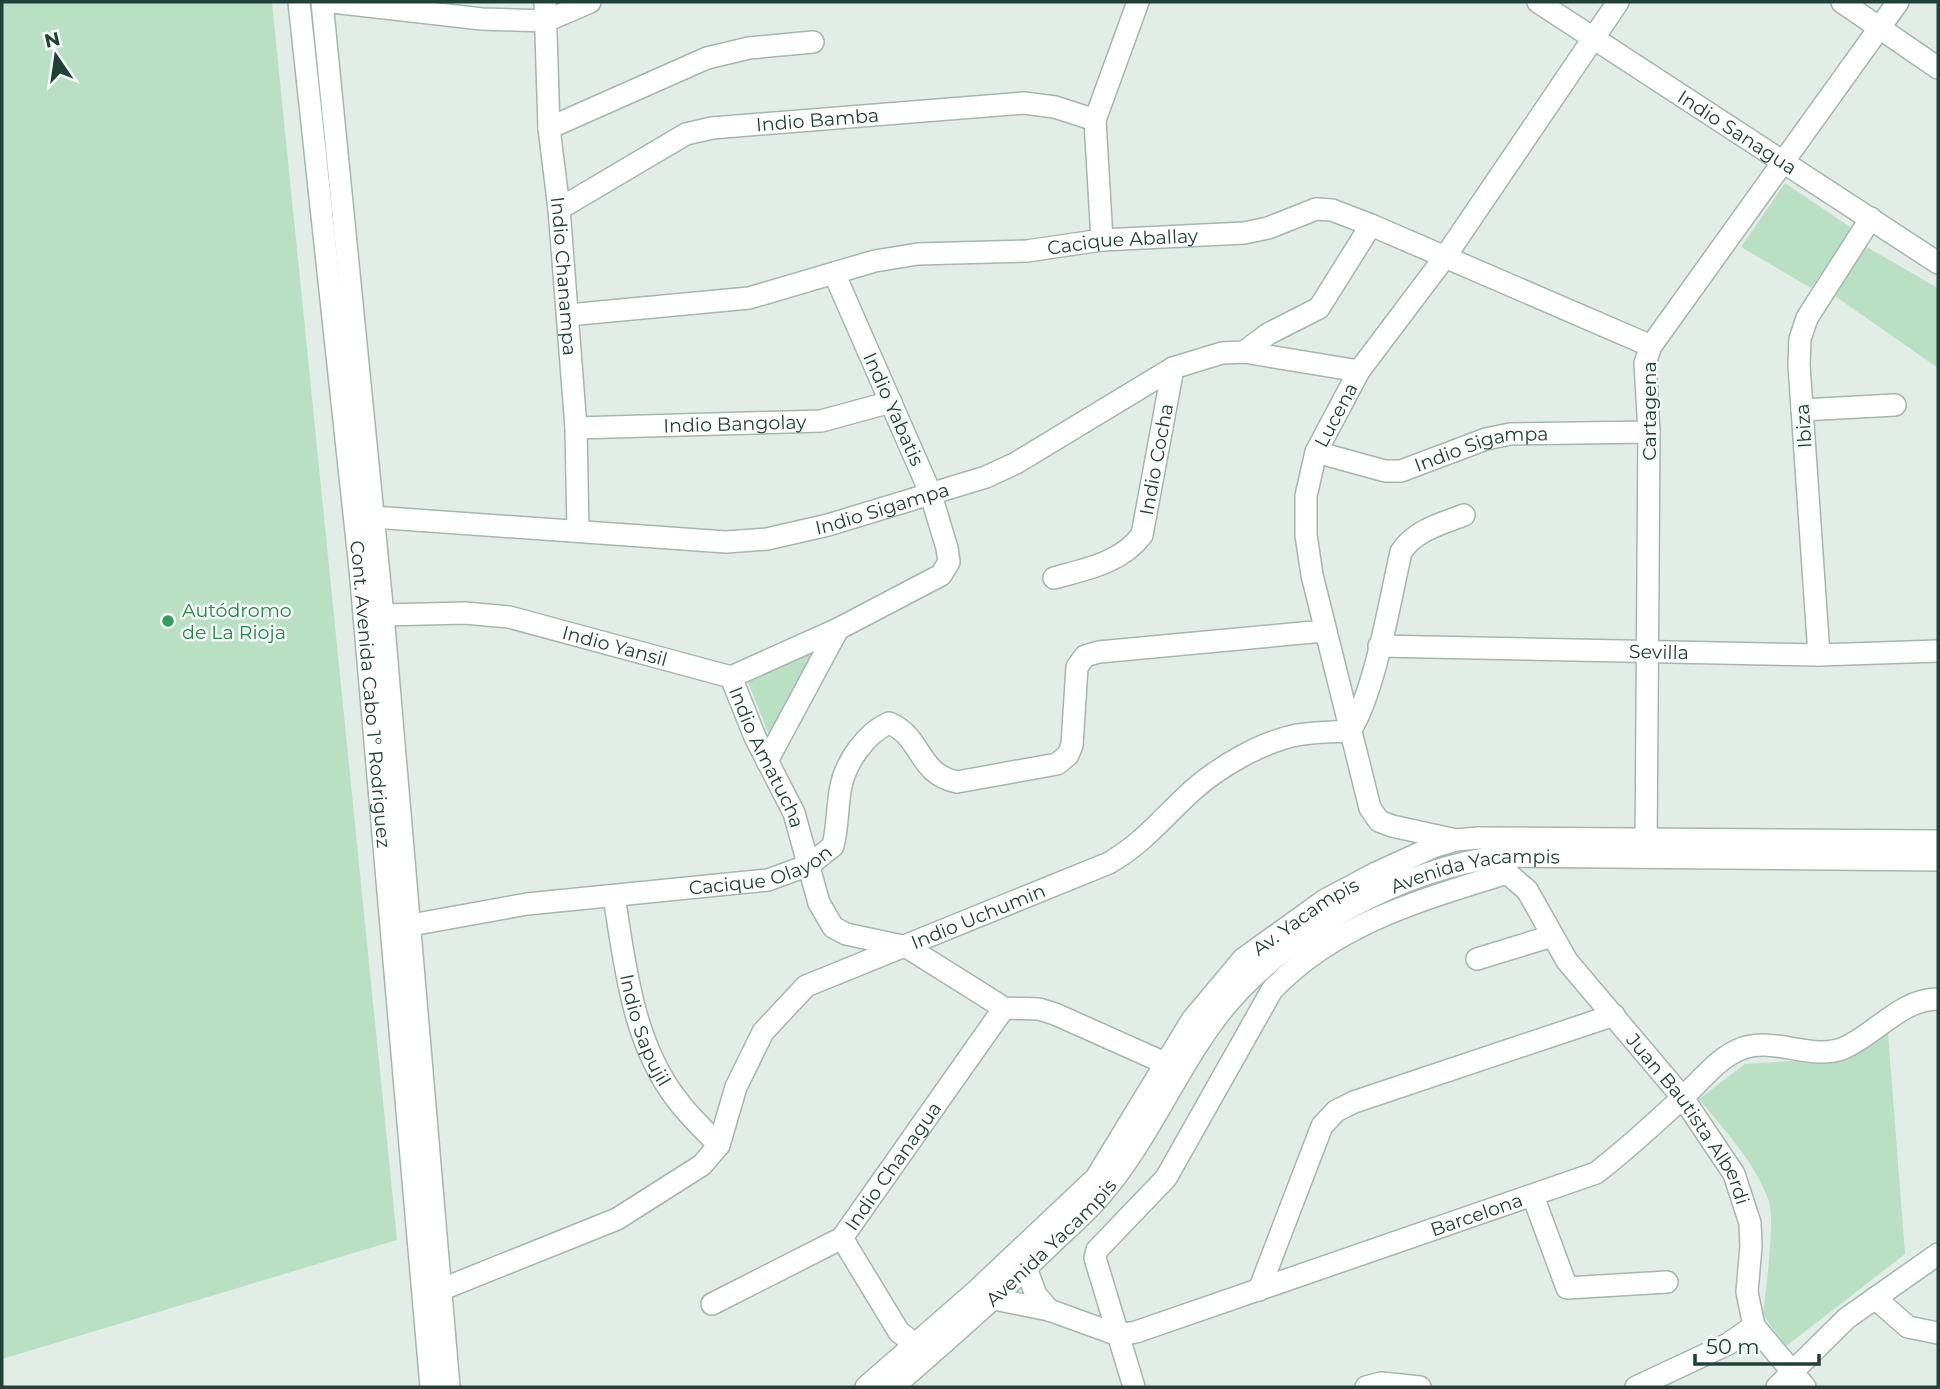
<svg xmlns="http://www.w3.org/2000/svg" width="1940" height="1389" font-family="Montserrat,sans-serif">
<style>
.green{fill:#bae0c4}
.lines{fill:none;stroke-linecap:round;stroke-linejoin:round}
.minor-casing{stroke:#a4b6b0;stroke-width:24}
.minor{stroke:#fff;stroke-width:21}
.leisure-dot{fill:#2e9e5b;stroke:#f3f9f6;stroke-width:2.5}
.labels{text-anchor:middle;stroke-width:5;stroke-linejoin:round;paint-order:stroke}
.street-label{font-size:19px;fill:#214038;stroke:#f3f9f6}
.leisure-label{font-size:19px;fill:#27864d;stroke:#f3f9f6;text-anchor:start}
</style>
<rect width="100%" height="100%" fill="#e2ede8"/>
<g class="green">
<polygon points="2,2 272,2 397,1240 2,1359"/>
<polygon points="1785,183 1853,229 1811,288 1741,247"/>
<polygon points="1865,246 1938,288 1938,368 1835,296"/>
<polygon points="815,648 769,735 748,682"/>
<path d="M 1888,1033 L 1905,1254 L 1785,1347 L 1763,1314 C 1766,1291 1775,1220 1769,1201 C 1755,1162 1724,1130 1699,1099 L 1745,1064 L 1804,1060 L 1842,1061 Z"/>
</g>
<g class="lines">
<defs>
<g id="minor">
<path id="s1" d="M 299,2 L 360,569 L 431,1387"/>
<polyline points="322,2 383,615 449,1387"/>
<polyline points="332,2 482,19 546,21 590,2"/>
<path id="s2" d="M 545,2 L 549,128 L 559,209 L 576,428 L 578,531"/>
<path id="s3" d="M 1538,2 L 1938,263"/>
<polyline points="1842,2 1938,68"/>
<polyline points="549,128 707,58 749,48 813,42"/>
<path id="s4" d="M 559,209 L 686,134 L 712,128 L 1024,103 L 1055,107 L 1095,120"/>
<polyline points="1102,240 1095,120 1138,2"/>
<path id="s5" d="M 568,315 L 749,298 L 875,261 L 918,254 L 1027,251 L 1102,240 L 1244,233 L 1268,228 L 1316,209 L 1332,210 L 1371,225 L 1651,346"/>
<polyline points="1244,352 1268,334 1319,308 1371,225"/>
<polyline points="1802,410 1895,405"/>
<path id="s6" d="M 576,428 L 821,421 L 891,402"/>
<path id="s7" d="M 1316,452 L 1385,471 L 1401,471 L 1486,439 L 1510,434 L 1649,432"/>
<path id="s8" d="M 373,517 L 726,542 L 767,539 L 828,525 L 986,477 L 1016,463 L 1173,368 L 1222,353 L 1244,352 L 1359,371"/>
<path id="s9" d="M 1054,578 C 1086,569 1121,563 1142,535 L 1173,368"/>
<path id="s10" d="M 383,615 L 465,613 L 509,617 L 731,677 L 838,629 L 941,575 L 949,562 L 947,548 L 930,492 L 834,273"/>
<path id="s11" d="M 1379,646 L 1819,655 L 1938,651"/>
<polyline points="1819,655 1799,365 1800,339 1807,318 1871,218"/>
<path id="s12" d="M 731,677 L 755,737 L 794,813 L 819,903 L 833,927 L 846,934 L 907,947 L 1004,1008 L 1039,1009 L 1055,1014 L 1167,1064"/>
<polyline points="767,761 838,629"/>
<path id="s13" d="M 1456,840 L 1392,826 L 1379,821 L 1370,808 L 1312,575 L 1306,535 L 1306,496 L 1316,452 L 1359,371 L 1445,257 L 1618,2"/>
<polyline points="1646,852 1649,432 1645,363 1651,346 1898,2"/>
<path id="s14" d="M 1507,873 L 1527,890 L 1567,961 L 1683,1098 L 1734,1174 L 1750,1223 L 1751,1246 L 1747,1292 L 1754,1326 L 1805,1387"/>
<path id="s15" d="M 614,896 C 625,966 633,1044 678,1101 C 690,1117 705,1131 719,1145"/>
<path id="s16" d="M 411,925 L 527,904 L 768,880 L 809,865 L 833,846 C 838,826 837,806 841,786 C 846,762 866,733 889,723 C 923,737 917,774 957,782 L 1057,764 L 1068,755 L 1072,745 L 1077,667 L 1085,656 L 1099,652 L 1324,631"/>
<polyline points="1477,959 1552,936"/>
<polyline points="1533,1196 1567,1288 1667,1282"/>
<polyline points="842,1238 899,1332 915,1344 928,1345"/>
<polyline points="1026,1268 1036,1295 1049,1310"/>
<path id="s17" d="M 440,1290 L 617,1219 L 702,1165 L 719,1145 L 736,1087 L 763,1032 L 806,986 L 1109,863 C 1145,842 1163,817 1193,790 C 1220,766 1262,742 1297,735 C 1314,732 1332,732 1350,731 C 1375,692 1390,600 1401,552 C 1415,530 1441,524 1464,515"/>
<polyline points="1259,1290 1322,1126 1336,1111 1354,1102 1614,1015"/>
<path id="s18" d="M 984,1297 L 1049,1310 L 1118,1335 L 1136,1332 L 1596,1173 C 1626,1150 1653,1125 1681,1099 C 1700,1082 1718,1057 1743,1048 C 1776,1037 1813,1061 1844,1048 C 1876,1034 1901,999 1938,999"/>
<polyline points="1875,1298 1908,1327 1938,1333"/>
<path id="s19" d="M 712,1304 L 842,1238 L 1004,1008"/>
<path id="s20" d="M 866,1387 L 974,1293 L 1096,1178 L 1192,1020 L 1243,959 L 1325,900 L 1374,874 L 1433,847 L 1456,840 L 1478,838 L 1938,841"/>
<path id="s21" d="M 893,1387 C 945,1342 997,1296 1047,1248 C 1064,1231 1084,1215 1100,1196 C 1148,1141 1175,1071 1219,1014 C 1281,934 1405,866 1506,856 L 1938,860"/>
<path d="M 1134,1387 L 1095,1258 L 1097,1250 L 1166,1178 L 1272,990 C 1336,923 1421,900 1507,873 L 1506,856"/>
<polyline points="1366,1387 1381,1383 1420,1387"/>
<polyline points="1636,1387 1728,1344 1754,1326"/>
<polyline points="1777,1387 1847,1318 1938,1254"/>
</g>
</defs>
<use href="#minor" class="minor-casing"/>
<use href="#minor" class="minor"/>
</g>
<circle class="leisure-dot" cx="168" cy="621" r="7"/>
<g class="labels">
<g class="street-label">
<text dy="7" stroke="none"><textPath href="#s4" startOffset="280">Indio Bamba</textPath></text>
<text dy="7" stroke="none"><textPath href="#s3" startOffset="238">Indio Sanagua</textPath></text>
<text dy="7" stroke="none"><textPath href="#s5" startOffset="562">Cacique Aballay</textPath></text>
<text dy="7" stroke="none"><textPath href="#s2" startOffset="275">Indio Chanampa</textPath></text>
<text transform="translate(894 409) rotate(66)" y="7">Indio Yabatis</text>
<text transform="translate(1649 411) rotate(-90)" y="7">Cartagena</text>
<text dy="7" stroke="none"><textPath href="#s13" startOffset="502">Lucena</textPath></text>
<text dy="7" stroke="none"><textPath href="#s6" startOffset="159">Indio Bangolay</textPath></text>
<text transform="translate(1803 426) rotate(-94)" y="7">Ibiza</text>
<text dy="7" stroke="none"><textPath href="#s7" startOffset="172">Indio Sigampa</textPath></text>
<text dy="7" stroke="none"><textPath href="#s9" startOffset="177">Indio Cocha</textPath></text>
<text dy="7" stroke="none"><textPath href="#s8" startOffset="514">Indio Sigampa</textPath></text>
<text dy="7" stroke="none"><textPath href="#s10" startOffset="236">Indio Yansil</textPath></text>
<text dy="7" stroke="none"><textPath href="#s11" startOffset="280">Sevilla</textPath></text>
<text dy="7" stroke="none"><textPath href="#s1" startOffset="696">Cont. Avenida Cabo 1° Rodriguez</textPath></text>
<text dy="7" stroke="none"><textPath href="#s12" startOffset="88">Indio Amatucha</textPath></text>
<text dy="7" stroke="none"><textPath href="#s16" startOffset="355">Cacique Olayon</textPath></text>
<text dy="7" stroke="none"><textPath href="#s21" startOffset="802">Avenida Yacampis</textPath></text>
<text dy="7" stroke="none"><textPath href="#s17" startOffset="688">Indio Uchumin</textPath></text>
<text dy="7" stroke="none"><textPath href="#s20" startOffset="651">Av. Yacampis</textPath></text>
<text dy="7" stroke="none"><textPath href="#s15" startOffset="138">Indio Sapujil</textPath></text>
<text dy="7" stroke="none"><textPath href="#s14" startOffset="308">Juan Bautista Alberdi</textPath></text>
<text dy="7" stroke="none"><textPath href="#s19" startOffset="234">Indio Chanagua</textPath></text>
<text dy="7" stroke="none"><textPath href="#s18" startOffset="518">Barcelona</textPath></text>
<text dy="7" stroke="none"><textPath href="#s21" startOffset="214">Avenida Yacampis</textPath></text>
</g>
<g class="leisure-label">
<text x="182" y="617">Autódromo<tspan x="182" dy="22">de La Rioja</tspan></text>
</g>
</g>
<rect width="1940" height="1389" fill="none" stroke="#214038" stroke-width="7"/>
<g transform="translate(56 56) rotate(347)" stroke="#f3f9f6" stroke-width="5" paint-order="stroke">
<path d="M0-5L12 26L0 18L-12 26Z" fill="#214038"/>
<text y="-10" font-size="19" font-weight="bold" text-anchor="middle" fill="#214038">N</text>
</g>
<path d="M1695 1354v10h124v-10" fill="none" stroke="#214038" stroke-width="3.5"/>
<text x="1706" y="1354" font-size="21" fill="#214038" stroke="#f3f9f6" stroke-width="5" paint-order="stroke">50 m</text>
</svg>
